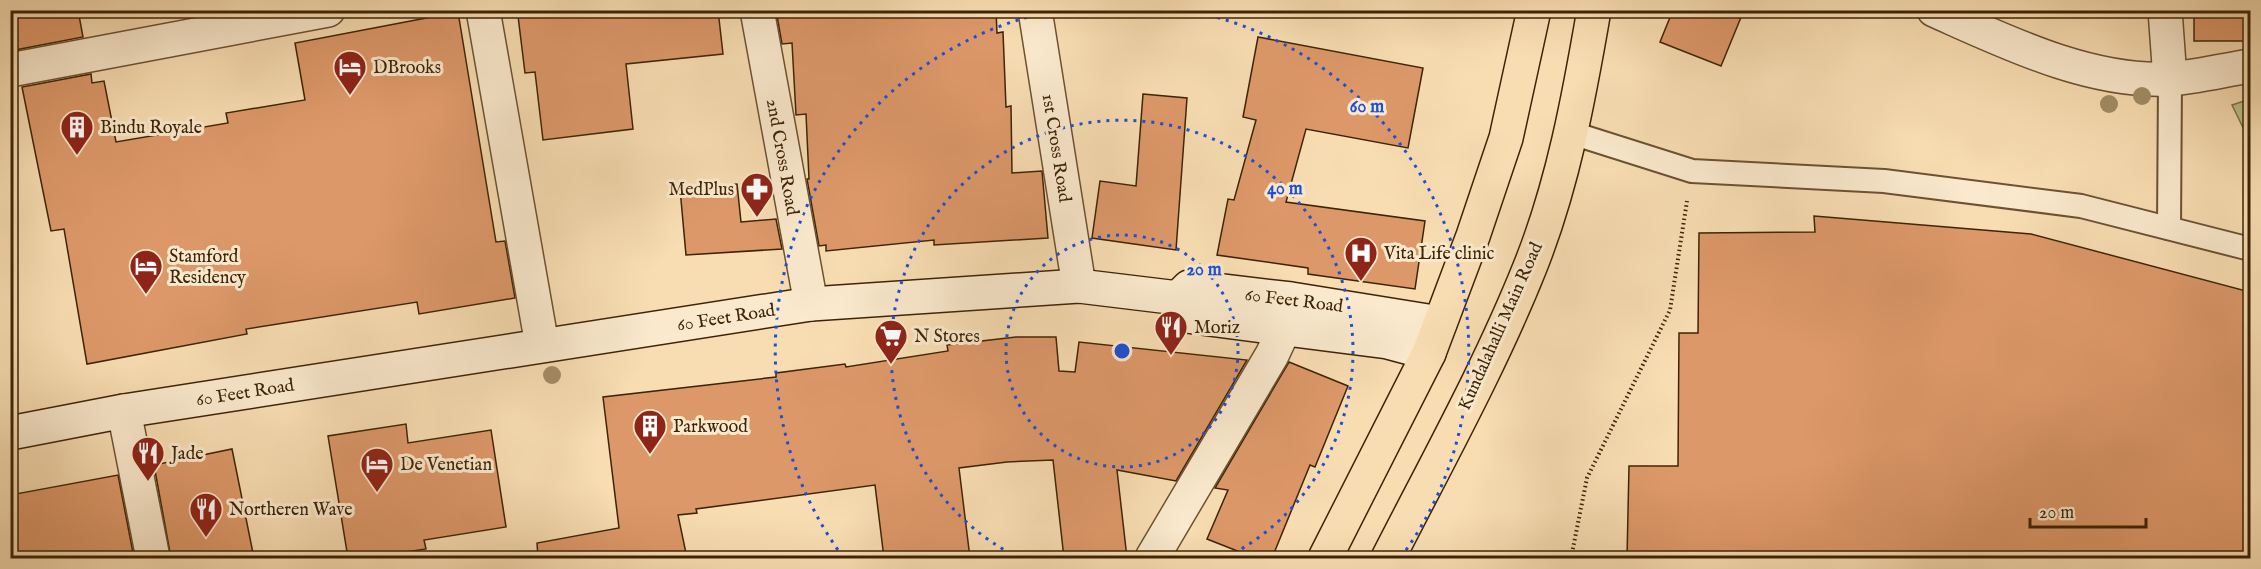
<svg xmlns="http://www.w3.org/2000/svg" width="2261" height="569" font-family="'IM FELL English',serif">
<style>
.green{fill:#bcc18d;stroke:#7c724a;stroke-width:1.5}
.building{fill:#dd9869;stroke:#3d2406;stroke-width:1.5}
.lines{fill:none;stroke-linecap:round;stroke-linejoin:round}
.lane-casing{stroke:#6c5231;stroke-width:26}
.street-casing{stroke:#6c5231;stroke-width:36}
.secondary-casing{stroke:#3d2406;stroke-width:36}
.primary-casing{stroke:#3d2406;stroke-width:36}
.path{stroke:#3d2406;stroke-width:4;stroke-dasharray:1.5 3;stroke-linecap:butt}
.lane{stroke:#fae9cd;stroke-width:22}
.street{stroke:#fae9cd;stroke-width:33}
.secondary{stroke:#fae9cd;stroke-width:33}
.primary{stroke:#f8ddb2;stroke-width:33}
.tree{fill:#a38d66}
.ring{fill:none;stroke:#1d4ed8;stroke-width:3;stroke-dasharray:3 6}
.labels{text-anchor:middle;stroke-width:6;stroke-linejoin:round;paint-order:stroke}
.poi-label{font-size:18px;fill:#3d2406;stroke:#fae9cd;text-anchor:start}
.street-label{font-size:18px;fill:#3d2406;stroke:#fae9cd}
.centre{fill:#1d4ed8;stroke:#fae9cd;stroke-width:3}
.ring-label{font-size:18px;text-anchor:middle;font-weight:bold;fill:#1d4ed8;stroke:#fae9cd;stroke-width:6;stroke-linejoin:round;paint-order:stroke}
</style>
<rect width="100%" height="100%" fill="#f8ddb2"/>
<filter id="stains"><feTurbulence type="fractalNoise" baseFrequency=".00333" numOctaves="4"/><feColorMatrix values="0 0 0 0 .2 0 0 0 0 .09 0 0 0 0 .02 0 0 0 .5 -.17"/></filter>
<radialGradient id="worn" r=".72"><stop offset=".6" stop-color="#630" stop-opacity="0"/><stop offset="1" stop-color="#630" stop-opacity=".3"/></radialGradient>
<polygon class="green" points="2250,99 2250,142 2232,105"/>
<g class="building">
<polygon points="10,10 78,10 83,37 15,50"/>
<polygon points="570,10 718,10 723,54 626,64 633,129 543,140 535,72 525,73 518,16"/>
<polygon points="776,10 996,10 997,33 1003,32 1006,107 1011,106 1012,173 1042,171 1048,238 934,245 934,240 826,251 826,245 819,246 807,179 809,179 806,114 796,115 792,43 782,44"/>
<polygon points="1673,10 1744,10 1721,66 1660,42"/>
<rect x="2194" y="10" width="54" height="31"/>
<polygon points="458,12 496,242 505,241 515,298 419,314 417,302 246,329 247,334 87,364 64,229 51,231 22,87 91,74 92,83 104,81 116,142 228,123 226,113 305,100 295,43"/>
<polygon points="1258,37 1423,68 1408,148 1306,129 1286,202 1425,221 1415,289 1308,274 1308,268 1217,255 1228,199 1234,200 1256,120 1243,117"/>
<polygon points="1143,94 1187,98 1176,250 1092,238 1100,181 1136,186"/>
<polygon points="737,184 741,222 776,219 782,249 686,255 680,189"/>
<polygon points="1814,216 2031,234 2250,292 2250,558 1627,558 1629,466 1678,466 1679,333 1698,333 1699,233 1815,232"/>
<polygon points="1016,337 1056,337 1059,371 1075,372 1079,342 1247,360 1176,481 1117,470 1127,558 1064,558 1053,460 1007,462 959,468 970,558 884,558 875,485 696,509 697,513 678,515 687,558 538,558 537,543 619,528 603,397 776,377 776,373 845,364 846,367 948,351 947,345"/>
<polygon points="1289,362 1348,386 1315,467 1310,465 1272,558 1255,558 1207,539 1228,490 1215,488"/>
<polygon points="406,424 408,443 491,430 506,527 424,540 426,549 366,558 348,558 328,436"/>
<polygon points="232,449 254,558 171,558 154,465"/>
<polygon points="118,475 134,558 10,558 10,495"/>
</g>
<g class="lines">
<defs>
<g id="lane">
<polyline points="1572,133 1692,171 1884,181 2081,206 2250,249"/>
<polyline points="2169,228 2170,79"/>
</g>
<g id="street">
<polyline points="483,10 542,345"/>
<polyline points="757,10 811,304"/>
<polyline points="1035,10 1079,286"/>
<path d="M 1934,10 C 2006,42 2089,83 2169,79 C 2196,77 2224,70 2250,66"/>
<polyline points="2165,10 2170,79"/>
<polyline points="10,70 328,10"/>
<polyline points="124,411 153,558"/>
<polyline points="1152,558 1272,355 1285,327 1291,301"/>
</g>
<g id="secondary">
<polyline points="1178,298 1189,287 1291,299 1440,323"/>
<polyline points="1178,298 1186,316 1388,342 1429,353"/>
<polyline points="10,433 124,411 811,304 1079,286 1178,298"/>
</g>
<g id="primary">
<polyline points="1325,558 1429,353 1473,236 1506,138 1534,10"/>
<path d="M 1388,558 C 1437,462 1490,367 1530,267 C 1563,185 1579,97 1594,10"/>
</g>
</defs>
<use href="#lane" class="lane-casing"/>
<use href="#street" class="street-casing"/>
<use href="#secondary" class="secondary-casing"/>
<use href="#primary" class="primary-casing"/>
<polyline class="path" points="1571,558 1587,478 1670,310 1687,201"/>
<use href="#lane" class="lane"/>
<use href="#street" class="street"/>
<use href="#secondary" class="secondary"/>
<use href="#primary" class="primary"/>
</g>
<g class="tree">
<circle cx="2142" cy="96" r="9"/>
<circle cx="2109" cy="104" r="9"/>
<circle cx="552" cy="375" r="9"/>
</g>
<g class="ring">
<circle cx="1122" cy="351" r="116"/>
<path d="M1019 558A231 231 0 1 1 1225 558"/>
<path d="M843 557A347 347 0 0 1 1053 11M1191 11A347 347 0 0 1 1401 557"/>
</g>
<defs>
<symbol id="hotel-pin" viewBox="-11 -11 22 30"><path d="M0 17L-7.5 6A9.5 9.5 0 1 1 7.5 6Z" fill="#8f2418" stroke="#fae9cd"/><path d="M-6-4.5h1.5V1H6V5H4.5V3h-9V5H-6ZM-4 0a1.8 1.8 0 1 1 3.6 0ZM.5 0V-2.5h3Q6-2.5 6 0Z" fill="#fff"/></symbol>
<symbol id="building-pin" viewBox="-11 -11 22 30"><path d="M0 17L-7.5 6A9.5 9.5 0 1 1 7.5 6Z" fill="#8f2418" stroke="#fae9cd"/><path d="M-4-6H4V6H1V3H-1V6H-4ZM-2.5-4.3h1.7v1.8h-1.7ZM.8-4.3h1.7v1.8H.8ZM-2.5-1h1.7V.8h-1.7ZM.8-1h1.7V.8H.8Z" fill="#fff"/></symbol>
<symbol id="pharmacy-pin" viewBox="-11 -11 22 30"><path d="M0 17L-7.5 6A9.5 9.5 0 1 1 7.5 6Z" fill="#8f2418" stroke="#fae9cd"/><path d="M-2-6h4v4h4v4h-4v4h-4v-4h-4v-4h4Z" fill="#fff"/></symbol>
<symbol id="hospital-pin" viewBox="-11 -11 22 30"><path d="M0 17L-7.5 6A9.5 9.5 0 1 1 7.5 6Z" fill="#8f2418" stroke="#fae9cd"/><path d="M-5-5h3v3.5h4V-5h3V5h-3V1.5h-4V5h-3Z" fill="#fff"/></symbol>
<symbol id="restaurant-pin" viewBox="-11 -11 22 30"><path d="M0 17L-7.5 6A9.5 9.5 0 1 1 7.5 6Z" fill="#8f2418" stroke="#fae9cd"/><path d="M-5-6h1v4h1v-4h1v4h1v-4h1v5L-1.5 .5V6h-2V.5L-5-1ZM5-6V6H3V1.5H1.5Q1.5-4 5-6Z" fill="#fff"/></symbol>
<symbol id="supermarket-pin" viewBox="-11 -11 22 30"><path d="M0 17L-7.5 6A9.5 9.5 0 1 1 7.5 6Z" fill="#8f2418" stroke="#fae9cd"/><path d="M-6-5.5h2.5l.6 2H6L4.5 2H-2.5L-4.4-4H-6ZM-1.5 3.2a1.3 1.3 0 1 0 .1 0ZM3 3.2a1.3 1.3 0 1 0 .1 0Z" fill="#fff"/></symbol>
</defs>
<g fill-rule="evenodd">
<use href="#hotel-pin" x="331" y="48" width="38" height="52"/>
<use href="#building-pin" x="58" y="108" width="38" height="52"/>
<use href="#pharmacy-pin" x="738" y="170" width="38" height="52"/>
<use href="#hospital-pin" x="1342" y="234" width="38" height="52"/>
<use href="#hotel-pin" x="127" y="247" width="38" height="52"/>
<use href="#restaurant-pin" x="1152" y="308" width="38" height="52"/>
<use href="#supermarket-pin" x="872" y="317" width="38" height="52"/>
<use href="#building-pin" x="631" y="407" width="38" height="52"/>
<use href="#restaurant-pin" x="129" y="434" width="38" height="52"/>
<use href="#hotel-pin" x="358" y="445" width="38" height="52"/>
<use href="#restaurant-pin" x="187" y="490" width="38" height="52"/>
</g>
<g class="labels">
<g class="poi-label">
<text x="373" y="73">DBrooks</text>
<text x="100" y="133">Bindu Royale</text>
<text x="734" y="195" text-anchor="end">MedPlus</text>
<text x="1384" y="259">Vita Life clinic</text>
<text x="169" y="262">Stamford<tspan x="169" dy="21">Residency</tspan></text>
<text x="1194" y="333">Moriz</text>
<text x="914" y="342">N Stores</text>
<text x="673" y="432">Parkwood</text>
<text x="171" y="459">Jade</text>
<text x="400" y="470">De Venetian</text>
<text x="229" y="515">Northeren Wave</text>
</g>
<g class="street-label">
<text transform="translate(1057 148) rotate(81)" y="6">1st Cross Road</text>
<text transform="translate(783 157) rotate(80)" y="6">2nd Cross Road</text>
<text transform="translate(1294 300) rotate(7)" y="6">60 Feet Road</text>
<text transform="translate(726 317) rotate(-9)" y="6">60 Feet Road</text>
<text transform="translate(1500 326) rotate(-66)" y="6">Kundalahalli Main Road</text>
<text transform="translate(245 392) rotate(-9)" y="6">60 Feet Road</text>
</g>
</g>
<circle cx="1122" cy="351" r="9" class="centre"/>
<g class="ring-label">
<text x="1367" y="112">60 m</text>
<text x="1285" y="194">40 m</text>
<text x="1204" y="275">20 m</text>
</g>
<rect width="2261" height="569" fill="none" stroke="#f8ddb2" stroke-width="36"/>
<rect x="12" y="12" width="2237" height="545" fill="none" stroke="#3d2406" stroke-width="3"/>
<rect x="18" y="18" width="2225" height="533" fill="none" stroke="#3d2406" stroke-width="1.5"/>
<path d="M2030 518v9h116v-9" fill="none" stroke="#3d2406" stroke-width="3"/>
<text x="2039" y="518" font-size="18" fill="#3d2406" stroke="#fae9cd" stroke-width="4.5" paint-order="stroke">20 m</text>
<rect width="100%" height="100%" filter="url(#stains)"/>
<rect width="100%" height="100%" fill="url(#worn)"/>
</svg>
